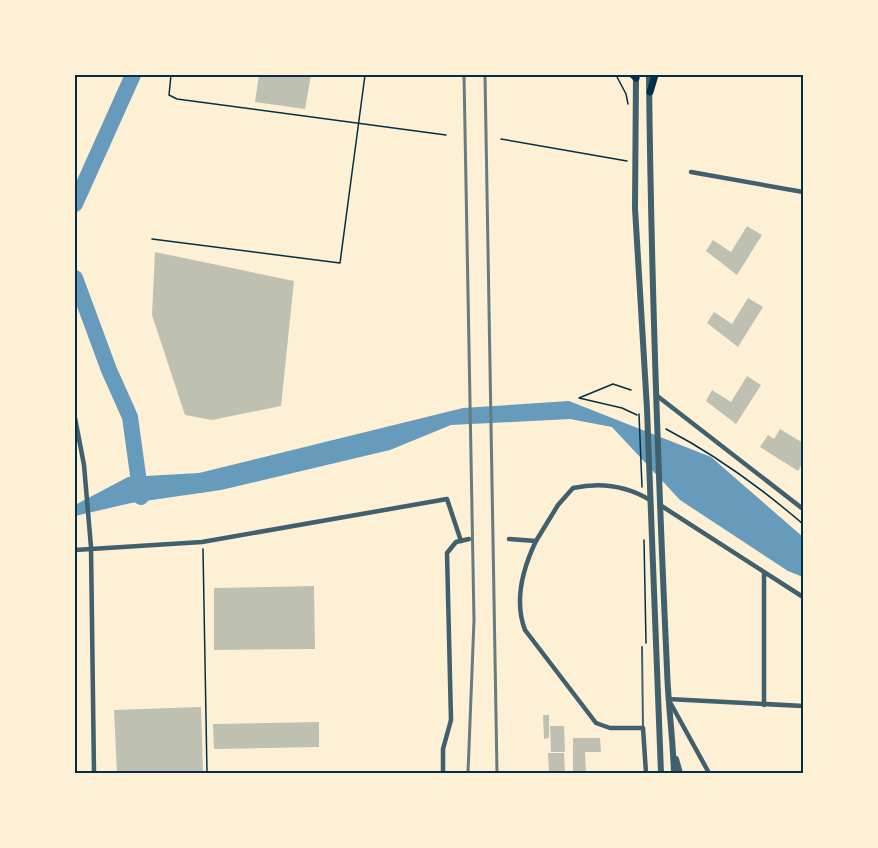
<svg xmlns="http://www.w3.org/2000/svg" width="878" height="848" font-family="Commissioner,sans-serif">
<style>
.water{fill:#669bbc}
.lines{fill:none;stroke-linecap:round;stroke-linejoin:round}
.river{stroke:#669bbc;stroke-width:16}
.building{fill:#bec0b2}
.path{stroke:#003049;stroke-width:1.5}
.service{stroke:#3f606c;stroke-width:2}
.minor{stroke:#3f606c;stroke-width:4.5}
.tertiary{stroke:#3f606c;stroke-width:6}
.secondary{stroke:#003049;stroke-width:7}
.rail{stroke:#657d81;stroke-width:3}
.neatline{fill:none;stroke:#003049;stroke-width:2}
</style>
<rect width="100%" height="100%" fill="#fdf0d5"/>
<polygon class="water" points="569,401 711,457 803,537 803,577 788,571 680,500 612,427 570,419 451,425 390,450 221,490 131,503 75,516 75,505 128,477 199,473 463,408"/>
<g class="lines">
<g class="river">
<polyline points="75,204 133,75"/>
<polyline points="75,278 109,370 130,417 141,497"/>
</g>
</g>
<g class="building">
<polygon points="259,75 311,75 305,109 255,102"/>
<polygon points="747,226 762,235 737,275 706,251 713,240 731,252"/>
<polygon points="155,252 294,281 281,406 212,420 185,415 152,315"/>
<polygon points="748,298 763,307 738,347 707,323 714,312 732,324"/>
<polygon points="747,376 761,385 736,424 706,401 712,390 731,402"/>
<polygon points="780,429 803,443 803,462 798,471 760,447 768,435 774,439"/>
<polygon points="314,586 315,649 214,650 214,588"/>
<polygon points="201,707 203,773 117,773 114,710"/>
<polygon points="543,715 549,715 549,738 544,739"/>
<polygon points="319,722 319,747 214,749 213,724"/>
<polygon points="550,726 564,726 565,752 551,752"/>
<polygon points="573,738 600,738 601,752 585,752 586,773 573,773"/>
<polygon points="548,753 564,753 565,773 549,773"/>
</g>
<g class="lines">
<g class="path">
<polyline points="171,75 169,95 177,99 446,135"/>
<polyline points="616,75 626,94 628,104"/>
<polyline points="501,139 627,161"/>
<polyline points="152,239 340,263 365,75"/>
<polyline points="631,390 613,384 579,398 622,408 637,415"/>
<polyline points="639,414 642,487"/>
<path d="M 666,429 C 716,455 761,488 803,524"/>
<polyline points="644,540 646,643"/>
<polyline points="203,549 207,773"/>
</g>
<polyline class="service" points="642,647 643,728"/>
<g class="minor">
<polyline points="691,172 803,192"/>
<polyline points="656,395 803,509"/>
<polyline points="75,418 84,465 91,547 94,773"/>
<polyline points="660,505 803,597"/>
<path d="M 509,539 L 536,541 L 558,505 L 573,488 C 600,482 627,486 650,500"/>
<path d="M 536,541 C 523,568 514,601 525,630 L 596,723 L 610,728 L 643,728 L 646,773"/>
<polyline points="75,550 202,542 447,499 461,541"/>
<polyline points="764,573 764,705"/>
<polyline points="668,699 803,706"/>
<polyline points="671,704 709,773"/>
<polyline points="443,773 443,749 451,720 447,553 456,542 469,539"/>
</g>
<g class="tertiary">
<polyline points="636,75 635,208 647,409 661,773"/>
<path d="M 649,75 C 651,273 658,471 667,669 C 668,704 673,738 674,773"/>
<polyline points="676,759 680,773"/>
</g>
<g class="secondary">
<polyline points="633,75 636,78"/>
<polyline points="650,92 655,75"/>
</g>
<g class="rail">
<polyline points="464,75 474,620 468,773"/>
<polyline points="485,75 497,773"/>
</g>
</g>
<rect width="878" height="848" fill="none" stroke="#fdf0d5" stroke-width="153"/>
<rect x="76" y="76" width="726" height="696" class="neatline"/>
</svg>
